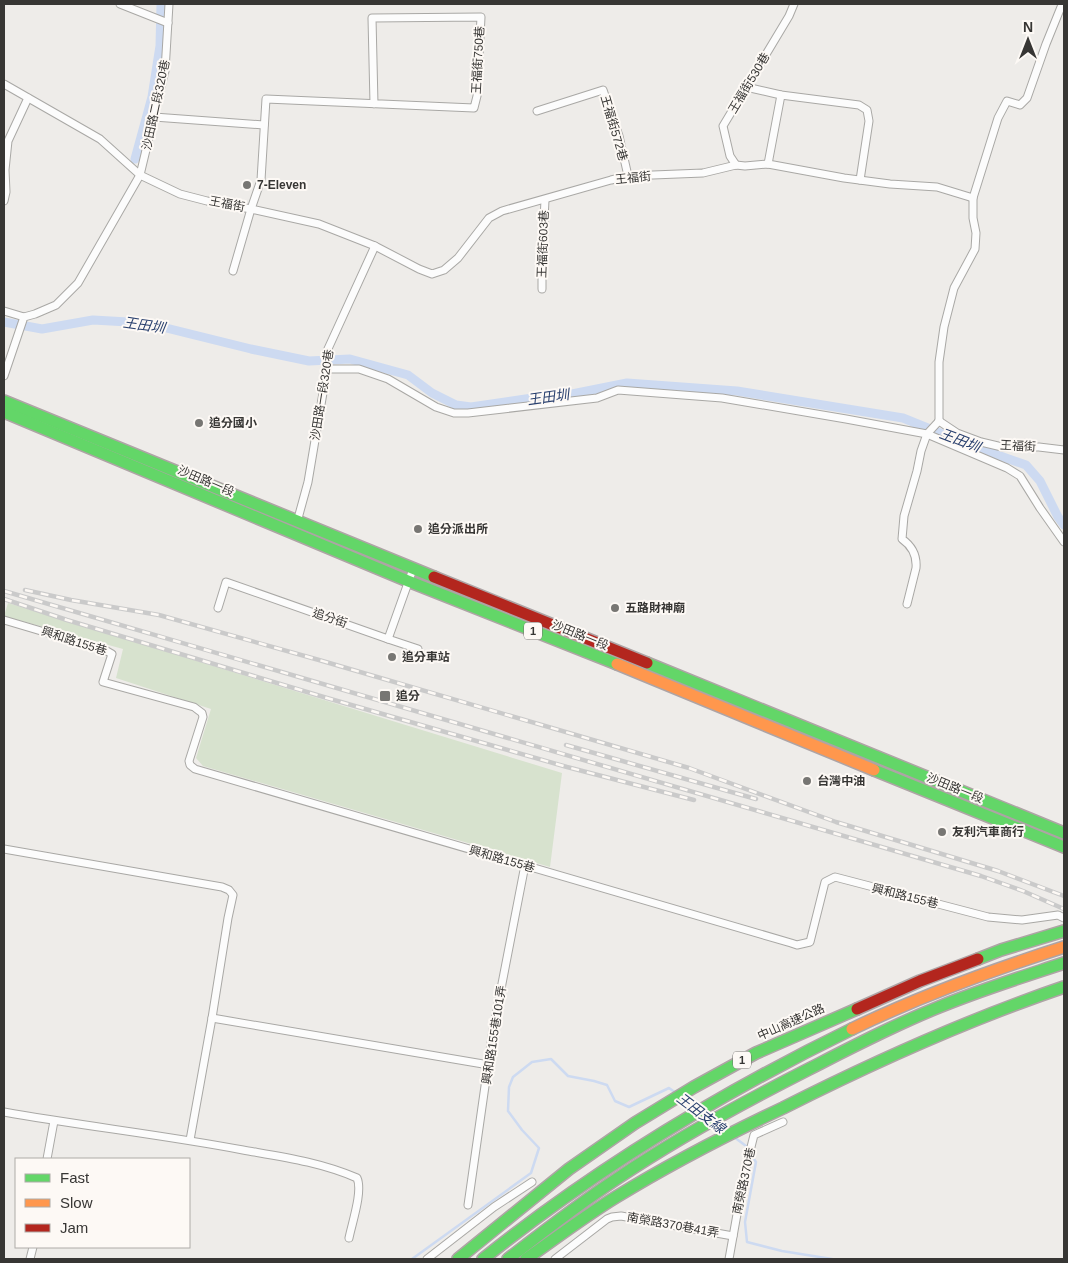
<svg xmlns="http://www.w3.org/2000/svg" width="1068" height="1263" font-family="Helvetica,'Noto Sans TC',sans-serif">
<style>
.green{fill:#d7e2ce}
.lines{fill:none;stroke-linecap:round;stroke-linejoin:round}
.stream{stroke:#cddaf1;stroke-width:2.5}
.canal{stroke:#cddaf1;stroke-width:9}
.street-casing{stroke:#a9a8a5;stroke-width:9}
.fast-casing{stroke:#aea4a5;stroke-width:14}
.slow-casing{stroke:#aea4a5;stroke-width:14}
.jam-casing{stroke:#aea4a5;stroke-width:14}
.street{stroke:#fcfcfc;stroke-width:7}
.fast{stroke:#63d668;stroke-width:11}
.slow{stroke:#ff974d;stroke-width:11}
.jam{stroke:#b3261e;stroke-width:11}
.rail-casing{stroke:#cacaca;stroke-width:4.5}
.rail{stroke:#fdf9f5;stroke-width:2.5;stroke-dasharray:8;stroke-linecap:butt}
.poi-dot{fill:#777673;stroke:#fdf9f5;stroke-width:2}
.labels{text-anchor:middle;stroke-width:4;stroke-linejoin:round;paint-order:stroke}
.shield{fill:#fdf9f5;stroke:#72706e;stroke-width:1}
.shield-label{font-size:11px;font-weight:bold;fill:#373634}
.street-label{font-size:12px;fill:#373634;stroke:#fdf9f5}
.poi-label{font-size:12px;font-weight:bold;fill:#373634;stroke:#fdf9f5;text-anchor:start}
.water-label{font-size:14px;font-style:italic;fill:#2a416f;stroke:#fdf9f5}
</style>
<rect width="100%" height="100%" fill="#eeece9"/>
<polygon class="green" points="8,603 562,773 550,867 203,766 196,758 211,709 116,678 123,649 4,616"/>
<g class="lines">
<g class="stream">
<polyline points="682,1098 696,1108"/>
<polyline points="716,1124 726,1131"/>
<polyline points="734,1137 746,1146 748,1150"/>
<polyline points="751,1155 756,1162 745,1222 747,1242 782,1251 832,1259"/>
<polyline points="412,1259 531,1173 539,1148 522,1130 508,1111 509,1087 513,1077 532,1062 551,1059 568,1076 594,1081 607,1085 615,1101 629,1107 669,1088 676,1093"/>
</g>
<g class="canal">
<polyline points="135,159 152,97 160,46 161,4"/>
<polyline points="4,322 42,329 93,320 146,323 251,349 309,361 350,359 408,375 432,393 456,405 471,407 546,396 572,394 627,383 737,391 903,418 972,446 1026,465 1040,481 1058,517 1064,525"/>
</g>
<defs>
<g id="street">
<polyline points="120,4 168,23"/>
<polyline points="4,84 100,139 140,175 180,194 207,201 251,209 319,224 375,246 419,269 432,274 444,270 458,258 489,218 502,211 611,180 628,176 703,173 736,165 745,166 768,164 844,178 890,184 937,187 973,198"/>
<polyline points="746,87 781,95 859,105 867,110 869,121 860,180"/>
<polyline points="537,111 603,90 619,136 628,176"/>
<polyline points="154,117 264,125"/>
<polyline points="768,164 781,95"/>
<polyline points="736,165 730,156 723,126 789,16 794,4"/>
<polyline points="4,201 6,192 5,170 8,141 28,98"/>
<polyline points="233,271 251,209 261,180 266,99 474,108 477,96 481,17 372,18 374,104"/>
<polyline points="542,289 542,259 545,200"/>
<polyline points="4,311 24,317"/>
<polyline points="327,369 359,369 388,379 436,407 454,413 468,413 597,398 618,390 722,398 846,419 927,434 1007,468 1020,476 1040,508 1064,542"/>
<polyline points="4,376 24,317 35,314 56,305 78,283 140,175 165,71 169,4"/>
<polyline points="939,421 939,362 944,327 954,288 975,249 976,233 973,218 973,198 998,118 1007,101 1020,105 1027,98 1046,44 1061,7"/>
<polyline points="939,421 957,433 981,442 1002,447 1039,447 1064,450"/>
<polyline points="297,522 308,482 327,369 327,351 375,246"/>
<path d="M 907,604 L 916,568 C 917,556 912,546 902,539 L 904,516 L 917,471 L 921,451 L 927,434 L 939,421"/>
<polyline points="218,608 226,582 388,639 413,569"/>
<polyline points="4,620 105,650 112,654 103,682 194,707 202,713 203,717 189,761 190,765 195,769 791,943 797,945 810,942 825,882 835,877 988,917 1022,920 1058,915 1064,918"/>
<polyline points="388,639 418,649"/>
<polyline points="4,849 222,887 229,890 233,895 228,918 212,1018 190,1140"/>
<polyline points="212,1018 489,1065"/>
<path d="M 4,1112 C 83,1126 164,1135 243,1150 C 283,1157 320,1162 357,1178 C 363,1191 352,1223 349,1238"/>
<polyline points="47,1159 54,1121"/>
<polyline points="468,1205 493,1030 525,865"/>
<polyline points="30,1259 33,1247"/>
<polyline points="427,1259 494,1207 532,1182"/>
<polyline points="555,1259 607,1219 612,1217 621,1216 733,1236"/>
<polyline points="729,1259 744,1175 754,1135 783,1122"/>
</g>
<g id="fast">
<path d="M 4,401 C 148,459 291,519 434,577"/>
<polyline points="4,412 408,581 617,664"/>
<polyline points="647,663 1064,833"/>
<polyline points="874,770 1064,847"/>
<polyline points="978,959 1001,950 1064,931"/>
<polyline points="458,1259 569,1169 635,1123 694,1087 756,1053 857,1009"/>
<path d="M 483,1259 C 597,1168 721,1093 852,1029"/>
<path d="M 508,1259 C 544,1231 580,1203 618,1178 C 679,1137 744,1102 809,1069 C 852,1047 894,1025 939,1007 C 980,990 1022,977 1064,963"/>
<path d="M 526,1259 C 556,1238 585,1216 616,1197 C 670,1164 726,1135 783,1108 C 874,1062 967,1020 1064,987"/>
</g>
<g id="slow">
<polyline points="617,664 874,770"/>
<path d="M 852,1029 C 920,996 992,970 1064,947"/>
</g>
<g id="jam">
<polyline points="434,577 647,663"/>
<polyline points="857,1009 920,981 978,959"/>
</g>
</defs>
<use href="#street" class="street-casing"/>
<use href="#fast" class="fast-casing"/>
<use href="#slow" class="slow-casing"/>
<use href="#jam" class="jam-casing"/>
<use href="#street" class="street"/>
<use href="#fast" class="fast"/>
<use href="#slow" class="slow"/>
<use href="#jam" class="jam"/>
<defs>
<g id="rail">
<polyline points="25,590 71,600 159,615 319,660 689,768 836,822 998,871 1064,896"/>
<polyline points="4,591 981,876 1023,891 1064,909"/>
<polyline points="4,599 67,620 327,698 567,767 694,800"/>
<polyline points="566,745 756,799"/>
</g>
</defs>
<use href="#rail" class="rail-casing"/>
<use href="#rail" class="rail"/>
</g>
<g class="poi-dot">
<circle cx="247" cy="185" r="5"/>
<circle cx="199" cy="423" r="5"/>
<circle cx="418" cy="529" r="5"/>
<circle cx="615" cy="608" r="5"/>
<circle cx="392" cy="657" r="5"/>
<rect x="379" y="690" width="12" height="12" rx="2.5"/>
<circle cx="807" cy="781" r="5"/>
<circle cx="942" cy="832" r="5"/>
</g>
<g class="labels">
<g class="shield">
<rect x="524" y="622.5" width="18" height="17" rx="4"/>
<rect x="733" y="1051.5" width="18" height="17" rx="4"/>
</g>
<g class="shield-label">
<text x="533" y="635">1</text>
<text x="742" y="1064">1</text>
</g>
<g class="street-label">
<text transform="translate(478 60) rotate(-87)" y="4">王福街750巷</text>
<text transform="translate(749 83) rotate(-59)" y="4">王福街530巷</text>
<text transform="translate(156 105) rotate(-78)" y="4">沙田路二段320巷</text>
<text transform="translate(614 128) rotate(74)" y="4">王福街572巷</text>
<text transform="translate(633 178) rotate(-6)" y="4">王福街</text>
<text transform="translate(227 204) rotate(11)" y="4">王福街</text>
<text transform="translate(543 244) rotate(-88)" y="4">王福街603巷</text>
<text transform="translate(322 395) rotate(-81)" y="4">沙田路一段320巷</text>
<text transform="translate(1018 446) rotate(3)" y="4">王福街</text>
<text transform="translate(206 481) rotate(23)" y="4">沙田路一段</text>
<text transform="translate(330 618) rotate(19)" y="4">追分街</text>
<text transform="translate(580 635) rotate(22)" y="4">沙田路一段</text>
<text transform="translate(74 641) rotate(18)" y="4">興和路155巷</text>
<text transform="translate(955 788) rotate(22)" y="4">沙田路一段</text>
<text transform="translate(502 859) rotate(16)" y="4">興和路155巷</text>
<text transform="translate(905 896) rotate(14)" y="4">興和路155巷</text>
<text transform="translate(791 1022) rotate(-24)" y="4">中山高速公路</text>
<text transform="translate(494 1035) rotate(-81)" y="4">興和路155巷101弄</text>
<text transform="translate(744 1181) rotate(-78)" y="4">南榮路370巷</text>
<text transform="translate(673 1225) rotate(10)" y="4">南榮路370巷41弄</text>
</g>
<g class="poi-label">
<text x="257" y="189">7-Eleven</text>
<text x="209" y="427">追分國小</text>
<text x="428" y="533">追分派出所</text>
<text x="625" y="612">五路財神廟</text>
<text x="402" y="661">追分車站</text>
<text x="396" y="700">追分</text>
<text x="817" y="785">台灣中油</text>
<text x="952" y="836">友利汽車商行</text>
</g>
<g class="water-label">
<text transform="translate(144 325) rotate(8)" y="5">王田圳</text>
<text transform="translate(548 397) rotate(-8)" y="5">王田圳</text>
<text transform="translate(960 440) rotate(21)" y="5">王田圳</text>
<text transform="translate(701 1113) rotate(37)" y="5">王田支線</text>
</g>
</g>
<rect width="1068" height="1263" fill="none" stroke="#373634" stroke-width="10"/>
<rect x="15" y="1158" width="175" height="90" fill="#fdf9f5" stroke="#aeaba8"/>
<rect x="25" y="1174" width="25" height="8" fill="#63d668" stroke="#aeaba8"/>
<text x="60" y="1183" font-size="15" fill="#373634">Fast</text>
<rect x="25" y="1199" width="25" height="8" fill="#ff974d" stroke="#aeaba8"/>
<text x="60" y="1208" font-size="15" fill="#373634">Slow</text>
<rect x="25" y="1224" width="25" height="8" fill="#b3261e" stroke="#aeaba8"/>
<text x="60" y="1233" font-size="15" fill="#373634">Jam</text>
<g transform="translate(1028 40)" stroke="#fdf9f5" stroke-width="4" paint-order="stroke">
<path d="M0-4L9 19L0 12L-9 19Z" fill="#373634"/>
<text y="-8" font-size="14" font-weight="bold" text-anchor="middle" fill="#373634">N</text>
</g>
</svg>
